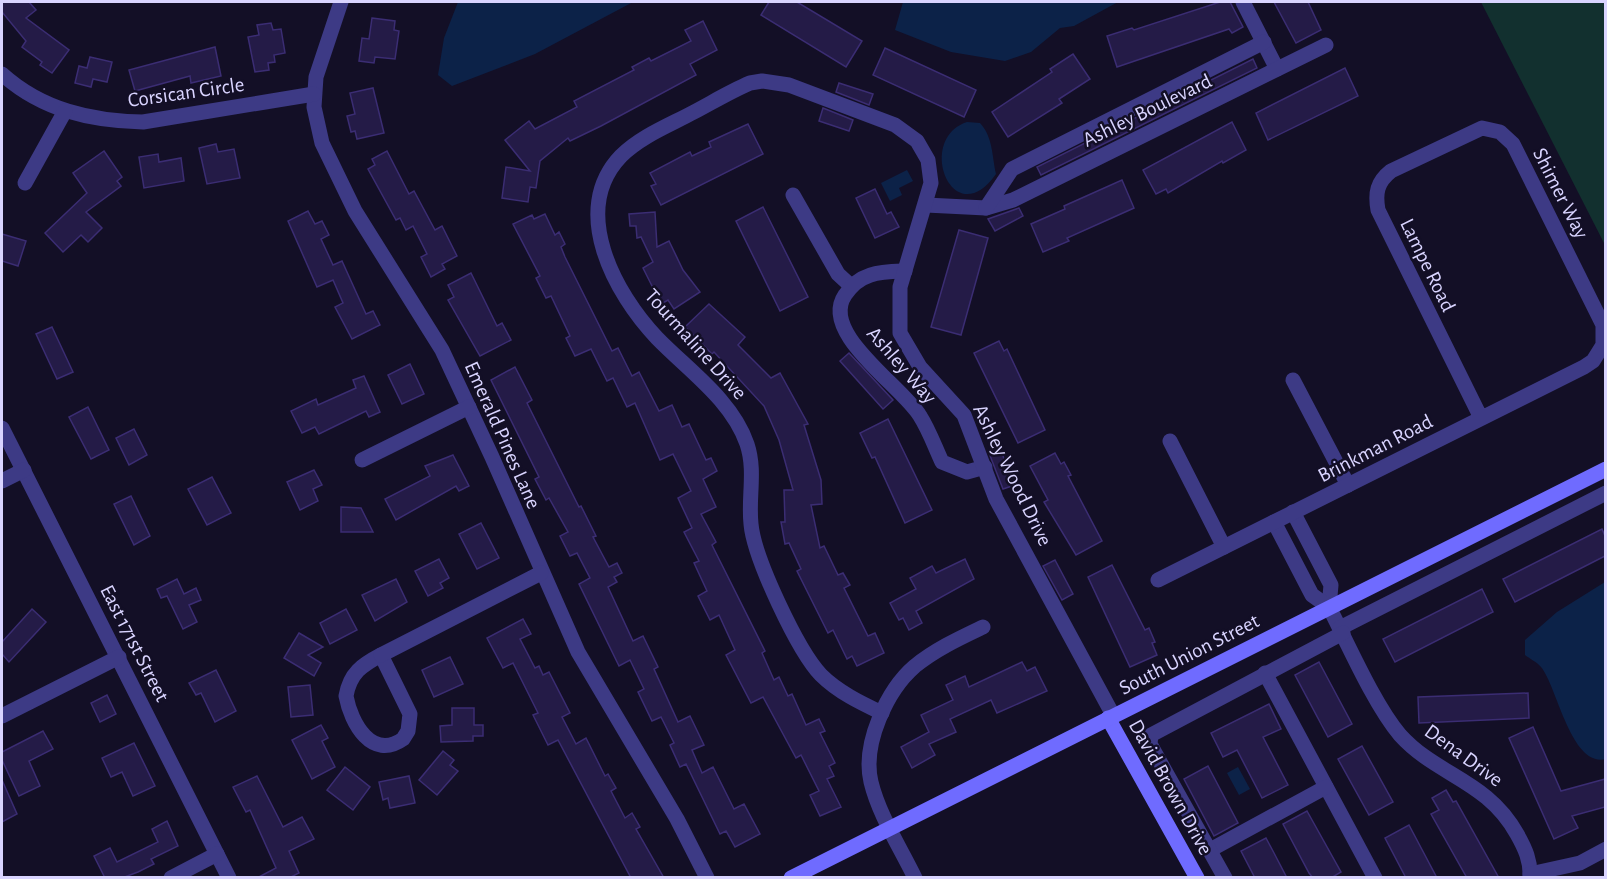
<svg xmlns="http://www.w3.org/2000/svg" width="1607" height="879" font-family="'Alegreya Sans',sans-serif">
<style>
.green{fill:#12302f}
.water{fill:#0c2248}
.building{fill:#241b47;stroke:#3b2d73;stroke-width:1.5}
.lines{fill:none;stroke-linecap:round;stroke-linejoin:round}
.street{stroke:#3d3a85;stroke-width:15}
.secondary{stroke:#6f6bff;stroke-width:15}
.labels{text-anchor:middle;stroke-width:5;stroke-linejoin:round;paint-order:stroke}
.street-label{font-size:21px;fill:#d9d4ff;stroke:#130f26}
</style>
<rect width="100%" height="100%" fill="#130f26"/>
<polygon class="green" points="1481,2 1605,2 1605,245"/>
<g class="water">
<polygon points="458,2 633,2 535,54 452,86 438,75 444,38"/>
<polygon points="903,2 1118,2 1074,26 1060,28 1031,52 1005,61 951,52 895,30"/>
<path d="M 967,122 L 980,123 C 993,137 992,156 996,174 C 953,235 915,139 967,122 Z"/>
<polygon points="907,170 913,181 899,188 902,195 890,201 881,183"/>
<path d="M 1605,582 L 1606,759 C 1571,768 1557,686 1541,667 C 1537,662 1530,659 1525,655 L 1525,640 L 1557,612 Z"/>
<polygon points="1238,767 1250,789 1239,795 1227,773"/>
</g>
<g class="building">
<polygon points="2,2 29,2 36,10 26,18 69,50 52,73 40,65 42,62 22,47 26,41 2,12"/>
<polygon points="769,2 797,2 862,41 846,67 761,15"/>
<polygon points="1220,2 1230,2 1243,27 1232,33 1229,29 1117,67 1107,36 1132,28 1134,30"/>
<polygon points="1274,2 1308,2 1321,30 1296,43"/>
<polygon points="372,18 395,21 394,30 399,31 395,59 375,57 374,63 359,61 362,38 369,39"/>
<polygon points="703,21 717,50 690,64 696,75 601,126 570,141 568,138 540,161 536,188 530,187 528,202 502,198 506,167 530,171 505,140 529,121 535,129 577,107 574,101 634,70 632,67 649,58 651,61 691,41 685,30"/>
<polygon points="271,23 273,30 281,29 285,53 274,55 275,62 268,63 269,70 255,72 248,37 259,35 257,25"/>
<polygon points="215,47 221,76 191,83 190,76 135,91 129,70"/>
<polygon points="885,48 976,90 964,117 873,75"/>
<polygon points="1073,54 1090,79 1059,99 1062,103 1008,137 992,112 1052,72 1050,69"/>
<polygon points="90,57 112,62 107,82 93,79 91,87 75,83 79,66 87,68"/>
<polygon points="1253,59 1257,68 1041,175 1037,167"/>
<polygon points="1345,68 1358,96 1268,140 1256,113"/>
<polygon points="839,83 873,94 869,105 836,92"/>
<polygon points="373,88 384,133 357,139 355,131 351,132 347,116 355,114 350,93"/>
<polygon points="823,108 853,120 849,131 819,121"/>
<polygon points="1232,122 1246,150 1223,163 1222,161 1168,193 1166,189 1156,194 1143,170"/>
<polygon points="748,124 763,154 661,205 651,186 656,184 650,173 690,152 692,156 711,147 709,142"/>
<polygon points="216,144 218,152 234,149 240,178 207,184 199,148"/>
<polygon points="104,151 122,177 117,181 121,186 86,212 102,228 88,242 81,235 63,252 45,233 87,193 73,173"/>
<polygon points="387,151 409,194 414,191 435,230 442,226 457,256 442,264 445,269 431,277 421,257 427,254 413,226 406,230 400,218 396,220 368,169 375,165 372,159"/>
<polygon points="158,154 159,162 181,158 184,181 144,188 139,157"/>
<polygon points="1122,180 1134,208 1067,238 1069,241 1043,252 1031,224 1065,209 1064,206"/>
<polygon points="875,189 887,214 891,212 899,227 875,238 856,198"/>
<polygon points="763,207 808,297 780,311 736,221"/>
<polygon points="1019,208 1023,216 995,231 988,219"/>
<polygon points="308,211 315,224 322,221 329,235 321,239 333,265 342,261 366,314 373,311 380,325 352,339 335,307 343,303 333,280 317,287 288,221"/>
<polygon points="655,212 657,247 669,241 683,270 700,292 674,309 668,300 663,303 652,286 643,268 653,262 641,237 637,238 636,226 630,226 629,214"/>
<polygon points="545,214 555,235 559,232 565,244 561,247 565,257 612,351 618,348 632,376 639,372 659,411 672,405 682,427 689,424 706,460 711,458 717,471 703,479 716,507 701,514 716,542 712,545 765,651 762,653 774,680 779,677 788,696 792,694 806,725 819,719 825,731 820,733 835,763 829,766 834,776 827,779 841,807 820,816 810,795 819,791 801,755 796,758 763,697 751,703 726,655 735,650 719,615 710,620 698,596 707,591 694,563 699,561 684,532 692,528 678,498 691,491 673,454 660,460 635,403 627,407 613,378 607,381 591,349 575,356 566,338 570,336 551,296 546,298 536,278 540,276 513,224 532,215 534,219"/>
<polygon points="959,230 988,238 961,335 931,327"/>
<polygon points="2,234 26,241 18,266 2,261"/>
<polygon points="471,273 497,326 502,323 511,340 480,356 448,300 454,297 448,285"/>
<polygon points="709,304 745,337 738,345 771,378 780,373 808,424 804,425 821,480 822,504 811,505 820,548 824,546 838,575 843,573 850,585 844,588 868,636 875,633 884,653 857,666 852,656 847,659 833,630 828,633 797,571 801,569 789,543 785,544 781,522 785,522 784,490 793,490 779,440 764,406 714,352 712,354 685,327"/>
<polygon points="52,327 73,372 57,379 36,334"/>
<polygon points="999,341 1004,351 1007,349 1045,430 1018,443 974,353"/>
<polygon points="849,353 893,400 883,409 840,361"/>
<polygon points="410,364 424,394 402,404 388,375"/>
<polygon points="515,367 532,400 527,403 579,507 581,506 596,536 593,537 609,567 617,563 622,573 614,577 617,582 608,587 633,641 643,636 658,667 654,669 678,722 690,716 704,745 692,750 702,773 713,767 734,809 744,804 760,834 735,847 726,831 720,834 686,764 680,767 670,745 674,743 661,717 652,721 638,692 644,689 630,660 619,666 579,584 590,578 577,553 570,556 560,536 568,532 549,498 546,500 535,479 539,477 491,380"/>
<polygon points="364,376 380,412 369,417 366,411 319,434 315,427 302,433 291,411 316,399 318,405 356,388 353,380"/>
<polygon points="88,407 109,450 91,459 69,417"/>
<polygon points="888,419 932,510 905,523 875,457 872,458 860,433"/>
<polygon points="134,429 147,455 129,465 116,438"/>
<polygon points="1001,449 1012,486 1003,489 989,453"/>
<polygon points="1055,453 1061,464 1064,462 1071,475 1068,476 1102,541 1076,555 1044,502 1048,500 1030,466"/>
<polygon points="453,455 469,486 459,491 456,486 396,520 385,499 430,476 425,466"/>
<polygon points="314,470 322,485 313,489 318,501 300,510 287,482"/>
<polygon points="212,477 231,513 207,525 188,489"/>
<polygon points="131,496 150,536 134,545 114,504"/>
<polygon points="341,507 361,508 373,532 341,532"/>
<polygon points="481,523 499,558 477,569 459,534"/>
<polygon points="1602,529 1605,536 1605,556 1515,602 1503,579"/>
<polygon points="439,559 449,578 440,583 443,588 428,596 415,571"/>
<polygon points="965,559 974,579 916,611 922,623 909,630 903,618 899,620 890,603 916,589 910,578 932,566 936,573"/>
<polygon points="1055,560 1073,594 1062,600 1043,566"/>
<polygon points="1112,565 1145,630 1149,628 1155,642 1152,643 1157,655 1130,667 1088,577"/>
<polygon points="177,579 184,594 196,588 201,600 189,605 197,622 183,629 167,596 161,598 157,589"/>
<polygon points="396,579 407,602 375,621 362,595"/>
<polygon points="1482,589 1493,612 1395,662 1383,639"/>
<polygon points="32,609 46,622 9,662 2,654 2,642"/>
<polygon points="346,609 357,630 330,644 320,623"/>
<polygon points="523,619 531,634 520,639 535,668 539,666 543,675 549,672 570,713 562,717 576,744 586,738 605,776 608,774 616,788 611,791 625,818 632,813 640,827 636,829 664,878 631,878 558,740 548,745 533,715 538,713 513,663 503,668 487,638"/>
<polygon points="299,633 323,647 308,655 321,663 314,676 284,658"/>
<polygon points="450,657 463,684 434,697 422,670"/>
<polygon points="1022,662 1027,671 1035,667 1047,691 997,713 991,700 950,719 956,732 929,744 935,755 912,768 901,747 929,732 921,715 953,700 946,685 965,676 969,687"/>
<polygon points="1319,662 1352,724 1328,737 1295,675"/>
<polygon points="216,670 236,711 215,722 201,693 196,695 189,683"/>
<polygon points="310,685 313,715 291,717 288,687"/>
<polygon points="1528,693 1529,718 1419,723 1418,697"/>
<polygon points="107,695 116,714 100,722 91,703"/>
<polygon points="1269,704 1281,729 1263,737 1288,785 1262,798 1237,750 1223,757 1211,733"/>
<polygon points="452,708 474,708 474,725 483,725 483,736 473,736 473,741 441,742 440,726 452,725"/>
<polygon points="321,725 328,738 322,741 335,767 312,779 292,740"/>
<polygon points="1533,727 1561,791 1605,779 1605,807 1572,816 1578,828 1554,839 1509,738"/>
<polygon points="43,731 53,749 29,761 40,786 19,796 2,760 2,752"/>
<polygon points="134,743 155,786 133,796 122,772 111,777 102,758"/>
<polygon points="1362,746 1393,802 1369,815 1338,759"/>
<polygon points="443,751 454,760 450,765 458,771 437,795 419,780"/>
<polygon points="1208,766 1238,823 1214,836 1184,779"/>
<polygon points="345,767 370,787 353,810 327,790"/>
<polygon points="257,776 283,827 302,817 314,839 289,851 299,873 289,878 257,878 276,868 250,810 246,812 233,787"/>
<polygon points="409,776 415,803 390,808 388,798 383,800 379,782"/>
<polygon points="2,780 17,814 2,822"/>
<polygon points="1446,790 1453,802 1456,801 1499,878 1467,878 1431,814 1439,810 1432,798"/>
<polygon points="1307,811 1341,872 1331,878 1313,878 1309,873 1283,824"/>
<polygon points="167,821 178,846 151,859 154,864 138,872 122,878 105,878 94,856 110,848 117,862 158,842 152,829"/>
<polygon points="1409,825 1437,878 1406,878 1385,838"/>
<polygon points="1266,838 1274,853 1287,878 1255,878 1241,851"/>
</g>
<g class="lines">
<g class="street">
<polyline points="341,2 316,77 314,107 322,143 355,211 442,350 492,457 578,652 677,819 707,878"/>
<polyline points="1243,2 1277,69"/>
<path d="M 2,74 C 42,110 91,121 143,122 L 314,94"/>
<polyline points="25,183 65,111"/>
<polyline points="793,195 838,274 851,286"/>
<polyline points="926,205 986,208 1013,200 1326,45"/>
<polyline points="986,208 1012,169 1264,42"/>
<path d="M 905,271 C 880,272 860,272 845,295 C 819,333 902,386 920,416 C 929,430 935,447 942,462 L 967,472 L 985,467"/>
<polyline points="1293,380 1348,485"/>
<polyline points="2,428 229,878"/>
<polyline points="1170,441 1224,547"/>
<polyline points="362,460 469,407"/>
<polyline points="2,481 24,470"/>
<polyline points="1293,512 1331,585 1329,607"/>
<polyline points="1274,522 1312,595 1329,607"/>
<path d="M 1158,580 L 1584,367 L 1593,361 L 1603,345 L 1603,325 L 1513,144 L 1500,132 L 1482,128 L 1391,171 C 1377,182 1375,193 1378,210 L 1481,418"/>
<path d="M 1329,607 C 1348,644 1374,704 1400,735 C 1437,776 1487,780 1517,834 C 1525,848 1531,861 1530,878"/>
<polyline points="1340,628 1606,493"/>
<path d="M 381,655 L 410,714 L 408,731 L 403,739 C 372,761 351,723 346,696 C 350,673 362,665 381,655 Z"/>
<polyline points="381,655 541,573"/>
<polyline points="1265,673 1375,878"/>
<path d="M 882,713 C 861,703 838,692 821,675 C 798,651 754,558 751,524 C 748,497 756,471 747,444 C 732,400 688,370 657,338 C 615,294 569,210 621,156 C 641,136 670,125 694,112 C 713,102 731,91 750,83 L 762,81 L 789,85 L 895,125 L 917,141 L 928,160 L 931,183 L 900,287 L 900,333 L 920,367 L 964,415 L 996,499 L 1113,715"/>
<polyline points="2,716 119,657"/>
<polyline points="1210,850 1326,787"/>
<polyline points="1530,874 1580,863 1606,849"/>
<polyline points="171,878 217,854"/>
<path d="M 915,878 C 900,847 879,815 871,782 C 862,744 887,690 915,666 C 936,649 960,638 983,627"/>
<polyline points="1225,878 1150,744 1151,735 1343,633"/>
</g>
<g class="secondary">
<polyline points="1108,718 1197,878"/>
<polyline points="791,878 1606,469"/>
</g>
</g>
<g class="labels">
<g class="street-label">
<text transform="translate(186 92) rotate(-8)" y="7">Corsican Circle</text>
<text transform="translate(1147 110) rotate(-26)" y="7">Ashley Boulevard</text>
<text transform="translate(1561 193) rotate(63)" y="7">Shimer Way</text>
<text transform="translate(1428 265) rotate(64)" y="7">Lampe Road</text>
<text transform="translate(696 344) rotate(48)" y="7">Tourmaline Drive</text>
<text transform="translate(902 365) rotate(49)" y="7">Ashley Way</text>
<text transform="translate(503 435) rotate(66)" y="7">Emerald Pines Lane</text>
<text transform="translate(1375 448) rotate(-27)" y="7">Brinkman Road</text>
<text transform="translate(1013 475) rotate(64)" y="7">Ashley Wood Drive</text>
<text transform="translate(135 643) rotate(63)" y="7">East 171st Street</text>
<text transform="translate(1189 654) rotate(-27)" y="7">South Union Street</text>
<text transform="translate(1464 755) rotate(36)" y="7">Dena Drive</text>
<text transform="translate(1171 787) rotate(61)" y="7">David Brown Drive</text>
</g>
</g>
<rect width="1607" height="879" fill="none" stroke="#d9d4ff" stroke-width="6"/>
</svg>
